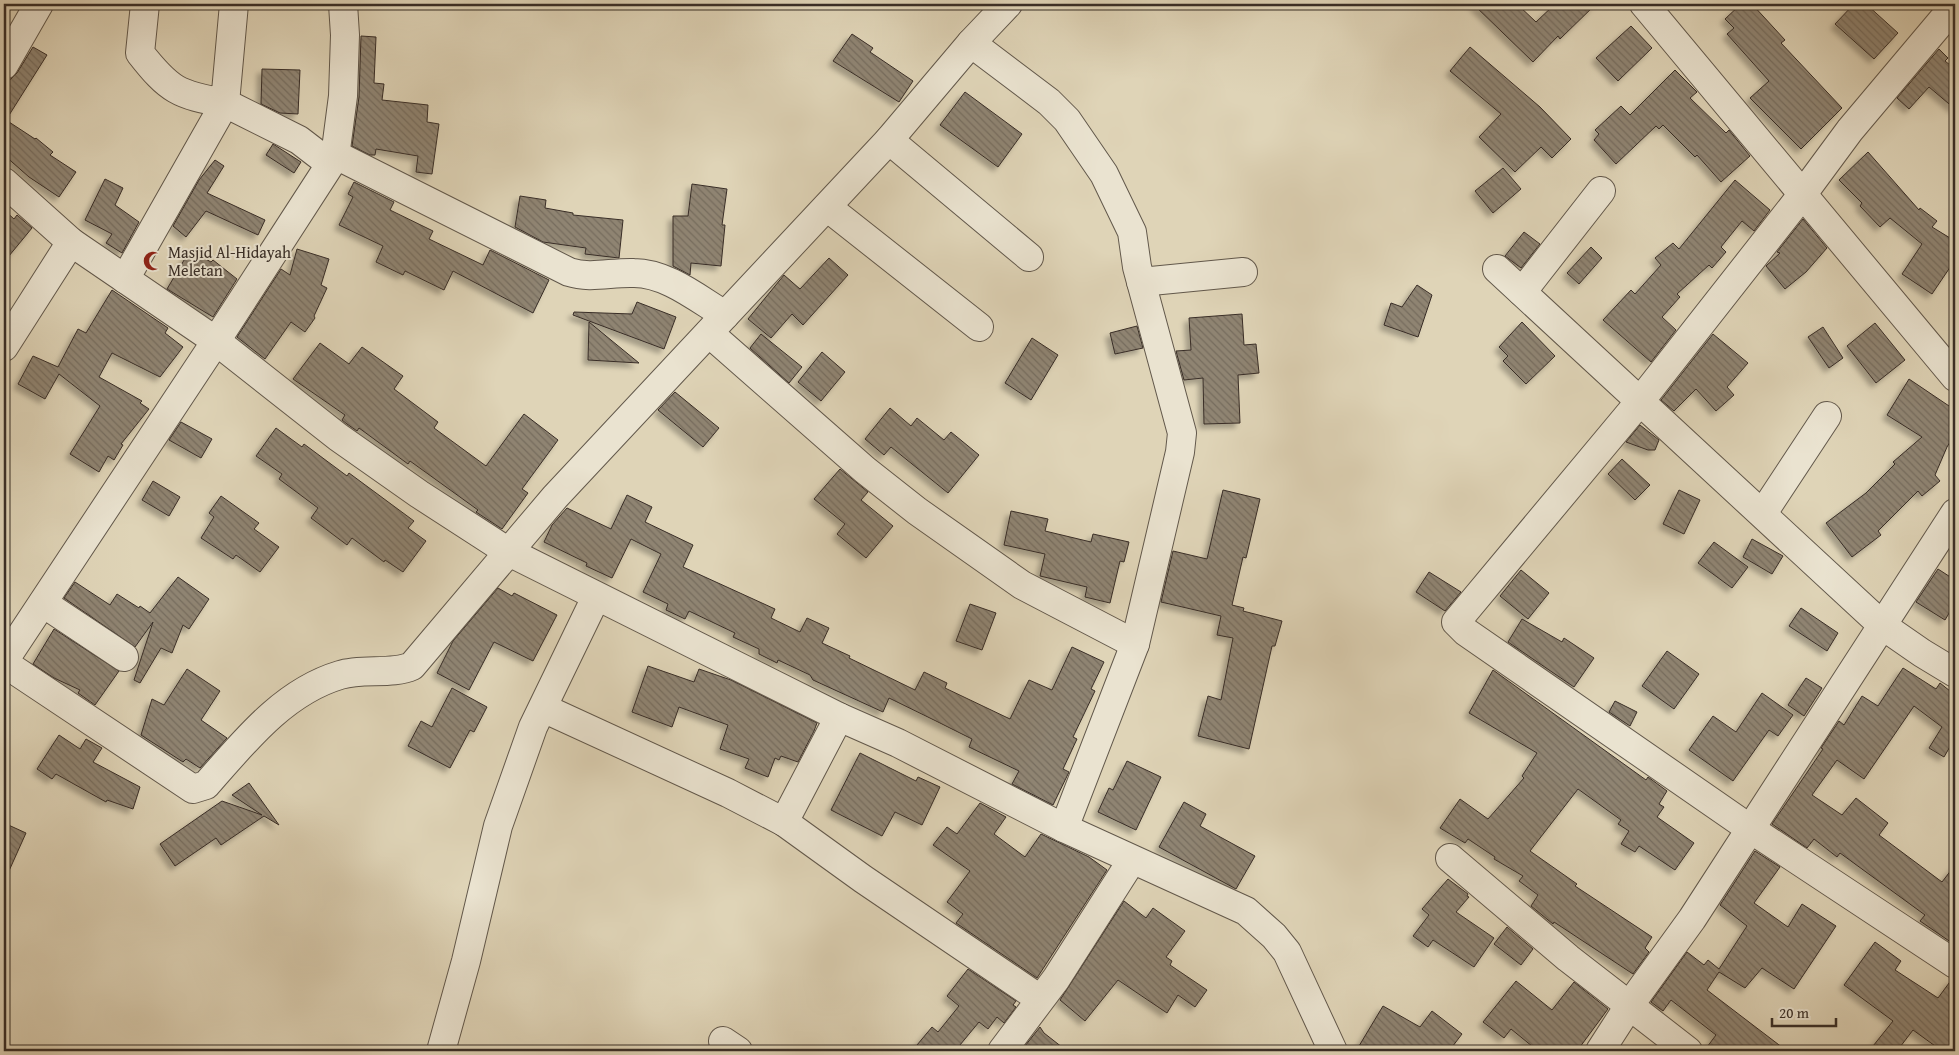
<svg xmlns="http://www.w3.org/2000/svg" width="1959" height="1055" font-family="'Gentium Book Plus',serif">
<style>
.building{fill:url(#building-back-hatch);stroke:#392e27;filter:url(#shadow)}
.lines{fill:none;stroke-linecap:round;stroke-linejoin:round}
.minor-casing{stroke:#62584b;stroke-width:30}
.minor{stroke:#eae3d0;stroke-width:28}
.labels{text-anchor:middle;stroke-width:4;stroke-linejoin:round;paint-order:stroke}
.poi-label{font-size:16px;fill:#392e27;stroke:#eae3d0;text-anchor:start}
</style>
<defs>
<pattern id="building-back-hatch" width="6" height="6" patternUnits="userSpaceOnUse" patternTransform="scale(1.25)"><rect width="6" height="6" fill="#8f8472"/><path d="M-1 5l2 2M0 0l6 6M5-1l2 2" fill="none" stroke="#766c5e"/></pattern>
<filter id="shadow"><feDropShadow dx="-4.5" dy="4.5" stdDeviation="2.5" flood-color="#0004"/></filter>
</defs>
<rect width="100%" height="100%" fill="#dfd4b7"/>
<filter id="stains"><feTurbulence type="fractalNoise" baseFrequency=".004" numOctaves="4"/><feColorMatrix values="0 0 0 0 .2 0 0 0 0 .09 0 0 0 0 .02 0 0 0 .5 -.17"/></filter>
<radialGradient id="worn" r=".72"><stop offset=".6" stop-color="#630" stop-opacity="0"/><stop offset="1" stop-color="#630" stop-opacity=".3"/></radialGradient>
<g class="building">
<polygon points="1473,4 1517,4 1536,22 1555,4 1596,4 1560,39 1558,36 1533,62"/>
<polygon points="1741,4 1752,4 1785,40 1781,43 1842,108 1801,149 1750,98 1769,81 1727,34 1734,28 1725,19"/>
<polygon points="1854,4 1866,4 1898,33 1874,59 1835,24"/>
<polygon points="1631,26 1652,48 1618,81 1596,58"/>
<polygon points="852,34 873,48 870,52 913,81 899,102 833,61"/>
<polygon points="361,36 376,37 374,83 384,84 382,100 428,105 427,122 439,124 432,174 416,172 418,156 376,149 375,155 370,155 352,146 359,97"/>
<polygon points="33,47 47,55 6,120 35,139 36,138 53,152 50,155 76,172 59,197 29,177 4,155 4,81 11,79 17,73"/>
<polygon points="1470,47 1540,107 1571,139 1552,158 1541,147 1515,172 1479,137 1501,114 1450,71"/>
<polygon points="1939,49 1948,58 1945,61 1955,69 1955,109 1929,87 1909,109 1897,98"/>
<polygon points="262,69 300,70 298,114 280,113 261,104"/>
<polygon points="1675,70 1697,92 1690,98 1726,133 1729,130 1750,156 1721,182 1697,155 1695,157 1663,125 1659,129 1656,126 1616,164 1594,140 1599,134 1595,130 1621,106 1630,115"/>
<polygon points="965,92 1022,134 998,167 940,125"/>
<polygon points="273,144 301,162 294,173 266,155"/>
<polygon points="1868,152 1919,210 1920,208 1937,221 1932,227 1955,241 1955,260 1932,294 1902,274 1922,244 1890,218 1880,227 1860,206 1862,203 1839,180"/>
<polygon points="215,160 224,166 207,193 265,220 258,235 206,211 186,237 173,226 199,180"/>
<polygon points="1503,168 1521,189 1493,213 1475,191"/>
<polygon points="105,179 123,188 115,205 139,222 122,253 106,243 112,234 85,220"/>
<polygon points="1735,180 1770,210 1754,231 1742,221 1721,247 1726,252 1712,268 1709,265 1677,294 1680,297 1662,317 1676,330 1651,362 1603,320 1631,290 1635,294 1661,265 1655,258 1673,243 1679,249"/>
<polygon points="354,182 394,202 390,210 433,231 429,239 483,265 490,250 549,280 533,313 453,271 444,290 405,271 403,275 376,262 383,246 339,225 353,197 348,194"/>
<polygon points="692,184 727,189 722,225 725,225 721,266 691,263 690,275 673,266 673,216 688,216"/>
<polygon points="520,196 546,200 545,208 573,213 573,215 623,220 619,258 585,254 586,248 543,242 515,227"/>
<polygon points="4,210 14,219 17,215 32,228 4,262"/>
<polygon points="1803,219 1827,248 1806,272 1785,289 1766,266 1780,253 1777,252"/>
<polygon points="1524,232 1540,244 1521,268 1505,256"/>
<polygon points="1591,247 1602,258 1579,284 1567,273"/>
<polygon points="297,249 329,259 321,285 327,288 314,316 315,318 305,332 291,322 265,359 237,337 281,269 290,275"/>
<polygon points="190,250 211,262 213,260 237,279 213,317 167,289"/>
<polygon points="829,258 848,275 803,325 792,314 771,338 748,319 784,275 800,289"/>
<polygon points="1417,285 1432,295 1418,337 1384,325 1391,303 1402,307"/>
<polygon points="112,290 168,328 165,333 183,347 160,377 112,353 99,377 142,401 140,403 149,409 121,444 123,445 114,460 108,456 99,472 70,454 100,406 59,374 45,399 18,384 33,356 58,367 78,329 86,333"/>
<polygon points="637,302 676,317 664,349 573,315 574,312 632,314"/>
<polygon points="1242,314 1244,345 1256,344 1259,373 1238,375 1240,423 1204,424 1203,378 1184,380 1176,351 1191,350 1189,318"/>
<polygon points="589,322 639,363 588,360"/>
<polygon points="1522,322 1555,356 1526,384 1503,361 1508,356 1499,347"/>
<polygon points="1875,323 1905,360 1876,383 1847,346"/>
<polygon points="1137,326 1143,348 1115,354 1110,333"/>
<polygon points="1823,327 1843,358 1829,368 1808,337"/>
<polygon points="761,334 802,367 789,383 750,348"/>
<polygon points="1713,334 1748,363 1727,387 1734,395 1716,411 1696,389 1674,411 1661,400"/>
<polygon points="1032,338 1058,355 1031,400 1005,383"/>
<polygon points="320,343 349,364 362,347 403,376 394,389 438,422 434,428 486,466 524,414 558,440 522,489 528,493 502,529 476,512 478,510 410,461 408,464 359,428 357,431 347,424 342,420 345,415 293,379"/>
<polygon points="822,352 845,372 821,401 798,382"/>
<polygon points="1909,379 1955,410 1955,434 1947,447 1935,475 1940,481 1922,496 1918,491 1878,531 1881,535 1852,557 1826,523 1866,493 1895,464 1893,462 1922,437 1887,415"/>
<polygon points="675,392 719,428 703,447 658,410"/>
<polygon points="890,408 911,426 917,418 944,440 951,432 979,455 948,493 891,447 884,455 865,439"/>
<polygon points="181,422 212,439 201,458 169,440"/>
<polygon points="1640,425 1659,440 1655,450 1648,450 1626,442"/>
<polygon points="276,428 302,447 304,444 347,476 349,473 414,521 408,528 426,541 403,572 385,560 384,562 352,538 347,545 311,518 318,508 279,479 282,474 256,456"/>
<polygon points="1622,459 1650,485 1635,500 1608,474"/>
<polygon points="840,469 868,492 861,500 893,526 866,558 837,534 845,524 814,499"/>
<polygon points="153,481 180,497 169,516 142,500"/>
<polygon points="1223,490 1260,499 1246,558 1243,557 1232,605 1244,608 1243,611 1282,621 1275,646 1272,646 1249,749 1198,736 1208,696 1221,700 1233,638 1217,635 1221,616 1161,602 1173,551 1207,559"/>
<polygon points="1679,490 1700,500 1684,534 1663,524"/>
<polygon points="627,495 652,507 645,522 693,545 683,567 775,609 771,618 800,632 807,618 829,628 822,643 850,656 849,658 915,690 924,672 947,683 945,688 1010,719 1029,680 1052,690 1072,647 1104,662 1091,689 1095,691 1073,737 1077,739 1063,769 1069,772 1053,805 1012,784 1019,771 969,747 972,739 934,720 889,698 883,712 813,680 810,675 778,660 777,663 759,654 759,649 733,637 735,633 689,611 685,619 666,610 668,604 643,592 661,554 631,539 612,578 586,566 587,563 544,542 552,525 567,508 611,529"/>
<polygon points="221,496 259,523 254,529 279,547 260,572 236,555 233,559 201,538 214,517 209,513"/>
<polygon points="1011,511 1048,519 1045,531 1091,542 1093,534 1129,542 1124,562 1120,561 1110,603 1085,597 1087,587 1040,576 1045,554 1004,545"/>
<polygon points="1752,539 1783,556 1772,574 1743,557"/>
<polygon points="1714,542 1748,567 1732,588 1698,563"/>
<polygon points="1938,569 1955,580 1955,603 1945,620 1916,602"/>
<polygon points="1521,570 1549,593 1528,619 1500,596"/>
<polygon points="1429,572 1461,592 1445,611 1416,592"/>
<polygon points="178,577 209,599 189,629 183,625 172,653 161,648 140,683 134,680 153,622 135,647 64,598 75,582 110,605 117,594 139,608 140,606 150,613"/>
<polygon points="498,588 512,596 514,593 557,615 533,661 494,642 469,690 437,673 453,641"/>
<polygon points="970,604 996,613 982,650 956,641"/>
<polygon points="1801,608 1838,633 1827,651 1789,626"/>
<polygon points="1522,619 1562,642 1564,638 1594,658 1574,687 1508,642"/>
<polygon points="54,629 119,671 95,705 78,693 80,690 54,678 33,664"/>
<polygon points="1667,651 1699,674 1674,709 1642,686"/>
<polygon points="648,666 694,682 699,669 731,680 817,723 814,731 798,762 781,756 779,760 775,758 768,777 745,768 749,759 720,749 728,725 679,707 672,727 632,712"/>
<polygon points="1903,668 1936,689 1940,683 1955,695 1955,738 1944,757 1929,748 1942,727 1914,706 1864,779 1837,760 1812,795 1842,815 1856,798 1888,823 1879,835 1942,882 1955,865 1955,945 1920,921 1925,915 1840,853 1837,857 1814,839 1807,848 1772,824 1823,749 1821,748 1839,721 1844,725 1862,696 1878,706"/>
<polygon points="187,669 220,691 201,720 227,738 200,768 186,759 183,762 141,735 152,699 164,705"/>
<polygon points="1493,670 1646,780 1648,777 1667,791 1659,804 1664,807 1657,817 1694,843 1675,870 1639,846 1635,852 1621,844 1629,831 1618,824 1621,820 1578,789 1530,851 1577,884 1575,886 1652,937 1645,948 1649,952 1633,974 1554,922 1553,924 1531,906 1538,895 1519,881 1523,876 1494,859 1495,857 1468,839 1465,843 1440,828 1460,799 1488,819 1524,778 1522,776 1537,753 1469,713"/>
<polygon points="1806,678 1822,688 1804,716 1788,705"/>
<polygon points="452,688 487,707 474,732 470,730 450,768 408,746 421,721 432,727"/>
<polygon points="1762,693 1793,715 1778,736 1769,730 1733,781 1689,750 1713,716 1736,732"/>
<polygon points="1615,701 1637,712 1630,726 1609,712"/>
<polygon points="59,735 80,749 86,739 102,748 93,762 140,787 133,809 107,800 106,802 56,774 52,779 37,769"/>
<polygon points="860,753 916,781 918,777 940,787 922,825 895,812 882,836 831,810"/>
<polygon points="1127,761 1161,777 1136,830 1098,812 1109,788 1113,790"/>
<polygon points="249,783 279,825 264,816 221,845 216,838 175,866 160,844 222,801 262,815 232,795"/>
<polygon points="1184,802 1206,814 1200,826 1255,856 1236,889 1159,847"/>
<polygon points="980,803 1006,817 994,834 1025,857 1041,834 1089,857 1107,870 1037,978 956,923 963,914 947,902 970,871 933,845 947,827 957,834"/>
<polygon points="4,823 26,833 4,882"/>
<polygon points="1755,851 1780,867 1754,903 1788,927 1802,904 1836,926 1794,989 1762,968 1745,988 1719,972 1707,990 1787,1051 1704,1051 1716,1035 1671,1000 1663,1011 1651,1002 1687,952 1704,965 1708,960 1719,969 1747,926 1720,905"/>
<polygon points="1448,879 1468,894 1467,896 1469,897 1456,912 1494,938 1474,967 1433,940 1428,947 1413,936 1429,915 1422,909"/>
<polygon points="1124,901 1146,918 1153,908 1185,931 1166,957 1172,961 1170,965 1207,990 1195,1007 1178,995 1167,1013 1118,980 1085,1021 1060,1000"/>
<polygon points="1507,927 1533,949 1521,965 1494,944"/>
<polygon points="1875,942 1901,961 1895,970 1938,998 1952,979 1955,979 1955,1051 1942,1051 1913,1030 1897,1051 1869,1051 1893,1021 1844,985"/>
<polygon points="968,969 1016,1001 1013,1005 1016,1007 1004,1023 997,1017 988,1029 979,1022 955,1051 912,1051 932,1027 938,1032 959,1006 947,996"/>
<polygon points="1516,981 1552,1010 1574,982 1608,1009 1577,1051 1538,1051 1511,1029 1504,1038 1483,1022"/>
<polygon points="1383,1006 1420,1027 1432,1011 1462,1034 1449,1051 1356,1051"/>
<polygon points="1040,1027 1044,1033 1067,1051 1021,1051"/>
</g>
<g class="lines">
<defs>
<g id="minor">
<path d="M 145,4 L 140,53 C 169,90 178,95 225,103 L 234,4"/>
<polyline points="1644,4 1955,377"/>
<polyline points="1946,16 1850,130 1802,195 1641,400 1456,622 1466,632 1749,828 1955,964"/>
<polyline points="971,43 1049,102 1067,120 1104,174 1132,232 1137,267 1182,433 1180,452 1135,644 1064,828"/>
<polyline points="4,65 39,4"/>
<polyline points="889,140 1029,257"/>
<path d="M 335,157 L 344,159 L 569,272 C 591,279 611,272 634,273 C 667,273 698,299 725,315"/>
<polyline points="4,182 71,242 216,341 338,437 419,494 507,551 839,717 898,743 1064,828 1246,911 1274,936 1287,952 1333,1051"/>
<polyline points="827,207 979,327"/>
<polyline points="1497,269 1883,626 1922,653 1955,673"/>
<polyline points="125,279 225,103 299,140 329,163"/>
<polyline points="1141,282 1243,272"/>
<polyline points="1522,292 1601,191"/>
<polyline points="709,333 865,470 917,511 1022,585 1135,644"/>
<polyline points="4,347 71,242"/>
<polyline points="1763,513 1827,416"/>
<polyline points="43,603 124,657"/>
<polyline points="4,661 216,341 335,157 343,96 345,35 343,4"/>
<path d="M 4,663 L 193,789 L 206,785 C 244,742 283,692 340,675 C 362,668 393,675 412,666 L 555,497 L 889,140 L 971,43 L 1008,4"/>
<polyline points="543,708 728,793 784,822 863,879 1040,999"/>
<polyline points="784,822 839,717"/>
<polyline points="1450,858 1568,958 1688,1051"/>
<polyline points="723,1041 738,1051"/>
<polyline points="441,1051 466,961 498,826 533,727 596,597"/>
<polyline points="1002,1051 1056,979 1132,860"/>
<polyline points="1600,1051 1629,1006 1692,919 1955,513"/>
</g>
</defs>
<use href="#minor" class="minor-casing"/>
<use href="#minor" class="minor"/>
</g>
<defs>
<symbol id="mosque-bare" viewBox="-9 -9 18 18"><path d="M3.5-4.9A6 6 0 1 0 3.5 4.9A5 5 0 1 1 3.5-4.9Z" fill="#8f2418" stroke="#eae3d0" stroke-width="2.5" paint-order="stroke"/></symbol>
</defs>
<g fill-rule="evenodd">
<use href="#mosque-bare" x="139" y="247" width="28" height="28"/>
</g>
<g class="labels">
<g class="poi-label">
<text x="168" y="258">Masjid Al-Hidayah<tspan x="168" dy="18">Meletan</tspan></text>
</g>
</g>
<rect width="1959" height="1055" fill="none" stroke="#dfd4b7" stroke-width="20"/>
<rect x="5" y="5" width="1949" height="1045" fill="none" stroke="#392e27" stroke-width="2.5"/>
<rect x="10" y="10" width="1939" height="1035" fill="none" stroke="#392e27"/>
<path d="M1772 1018v8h64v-8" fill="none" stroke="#392e27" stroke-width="2.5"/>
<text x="1779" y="1018" font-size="15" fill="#392e27" stroke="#eae3d0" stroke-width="4" paint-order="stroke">20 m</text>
<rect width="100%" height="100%" filter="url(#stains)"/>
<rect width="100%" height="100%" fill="url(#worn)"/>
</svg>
